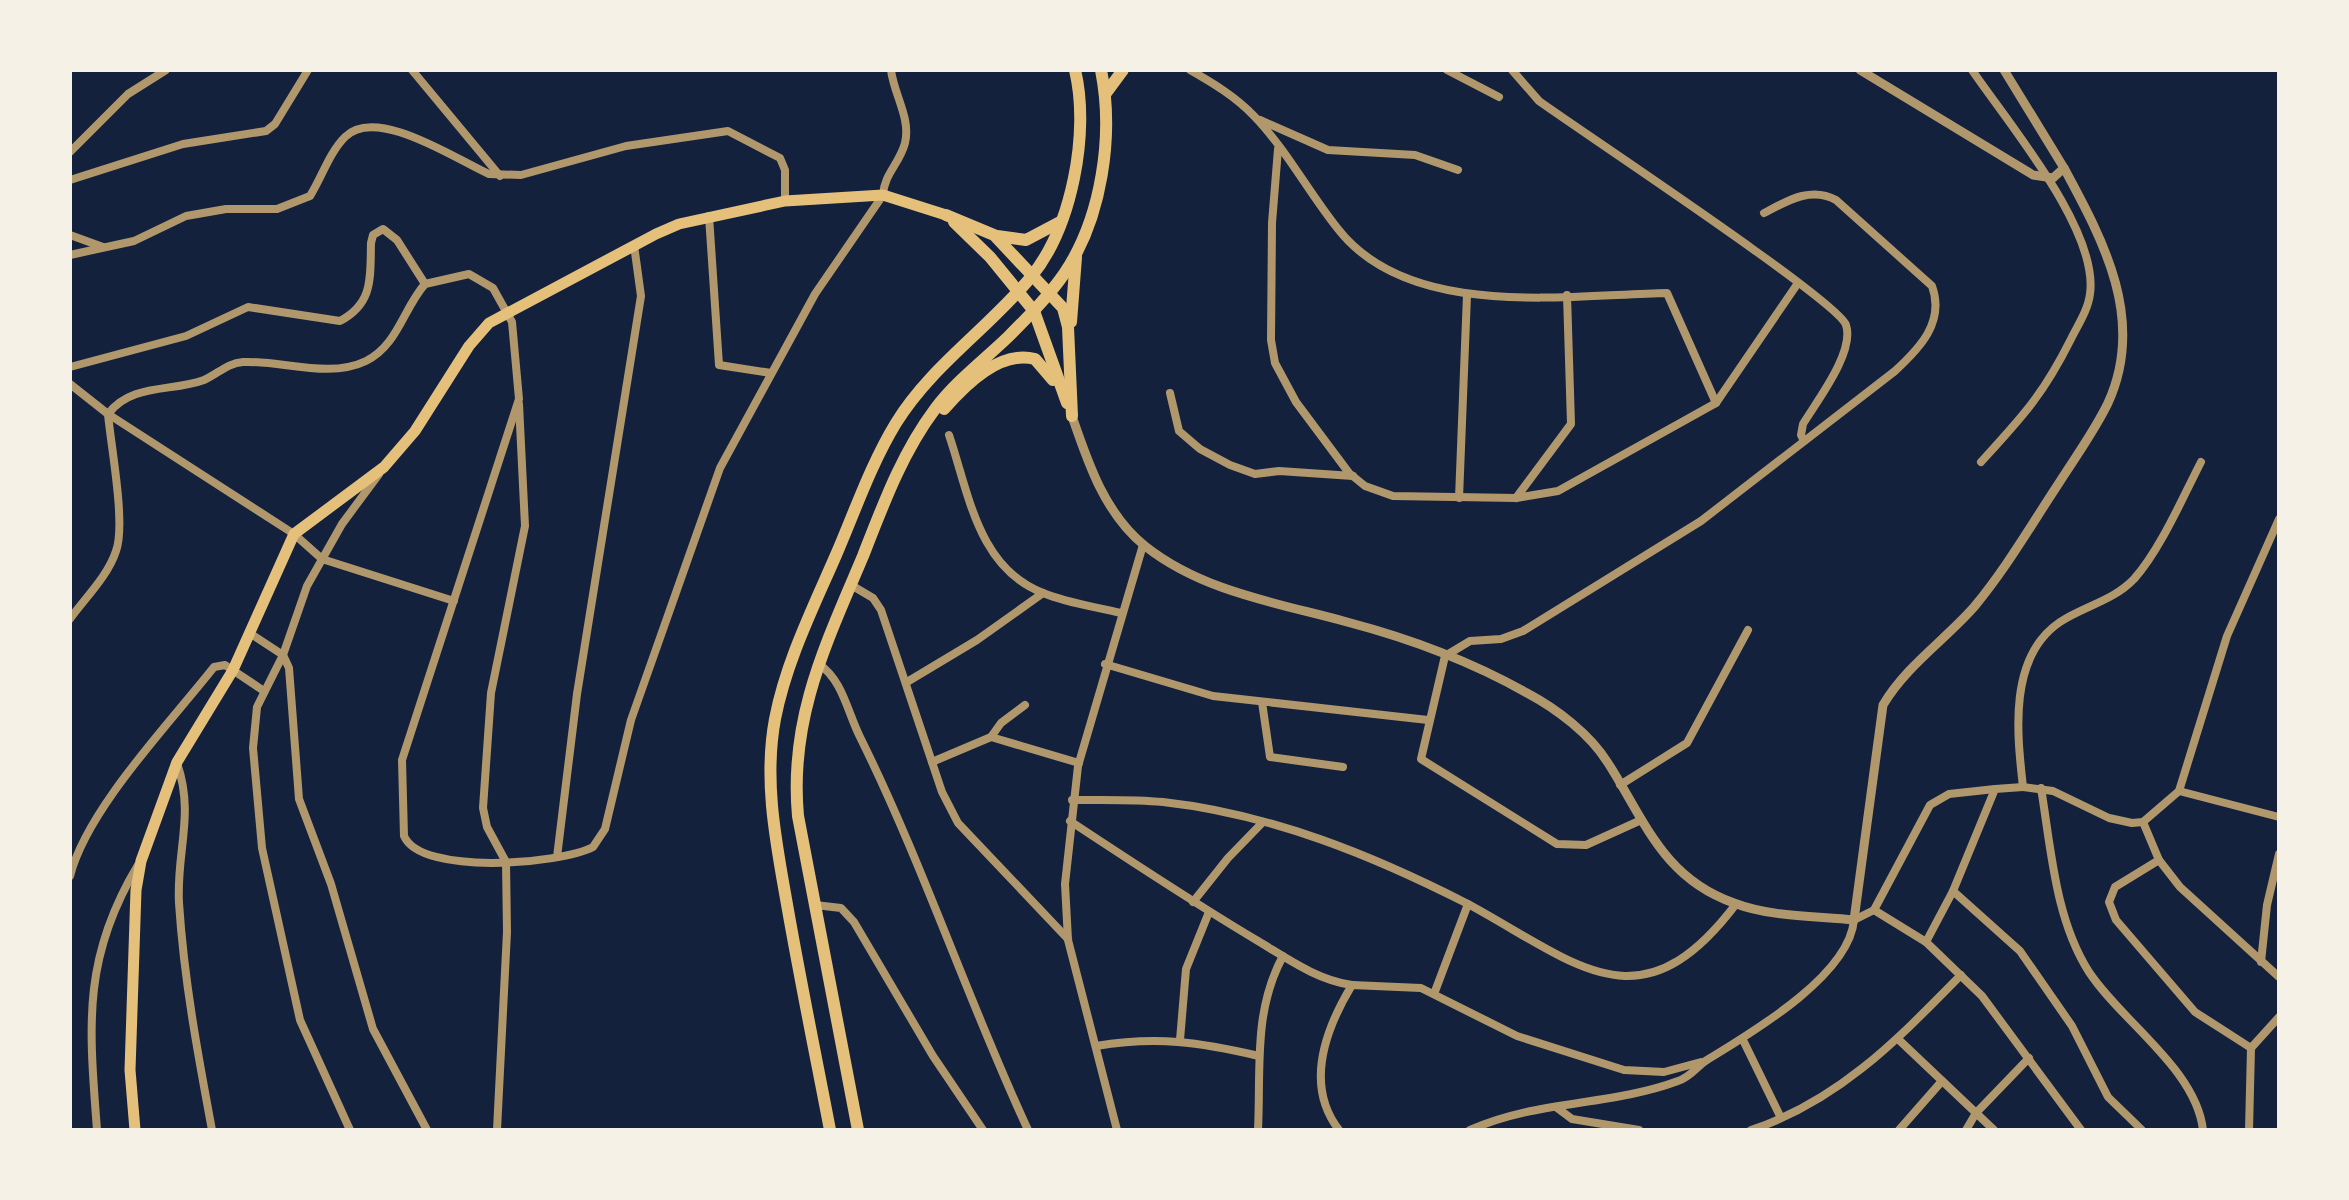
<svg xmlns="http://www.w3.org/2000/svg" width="2349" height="1200" font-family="Spectral,serif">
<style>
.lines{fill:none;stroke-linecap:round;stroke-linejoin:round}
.minor{stroke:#b1986c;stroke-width:8}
.tertiary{stroke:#b1986c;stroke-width:9}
.secondary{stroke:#e5c07b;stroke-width:11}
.primary{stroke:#e5c07b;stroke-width:12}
</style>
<rect width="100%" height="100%" fill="#14213d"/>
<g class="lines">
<g class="minor">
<polyline points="412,70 500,176"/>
<path d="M 1190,70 C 1213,83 1236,97 1254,116 C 1286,149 1309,193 1338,229 C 1409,320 1565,295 1667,293 L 1716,403"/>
<polyline points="1447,70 1499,97"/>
<path d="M 1512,70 L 1539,101 C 1579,130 1838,301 1846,325 C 1855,352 1817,401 1803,424 L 1801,435 L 1804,441"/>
<path d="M 1972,70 C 2008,123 2099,230 2090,294 C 2088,310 2078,325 2071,339 C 2043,395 2023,416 1981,462"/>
<polyline points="1260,120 1328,150 1415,155 1458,170"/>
<polyline points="1278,149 1272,223 1271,340 1275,363 1296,402 1349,473 1365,486 1393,496 1516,498 1558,491 1716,403 1798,283"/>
<polyline points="70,152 128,94 166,70"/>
<polyline points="70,180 183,144 266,131 275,124 308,70"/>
<polyline points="709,216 719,365 771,373"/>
<polyline points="70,235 103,247"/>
<path d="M 70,255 L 134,241 L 186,216 L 226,209 L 277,209 L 310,196 C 322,177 329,153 345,137 C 376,105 457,160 489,174 L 521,175 L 626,146 L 728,131 L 780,158 L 785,170 L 785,201"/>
<path d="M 70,367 L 186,336 L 248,307 L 340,321 C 374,303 370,277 371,243 L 373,235 L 383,229 L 397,240 L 425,284"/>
<polyline points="70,384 108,414 294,534 322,559 454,601"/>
<polyline points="1170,393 1179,431 1200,449 1230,465 1255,474 1279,471 1353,476"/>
<path d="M 949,435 C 969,494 978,568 1043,593 C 1067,603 1096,607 1121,613"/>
<path d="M 2201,462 C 2183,497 2160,550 2134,579 C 2113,601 2084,606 2060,622 C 2008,657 2017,734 2023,787 L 2053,791 L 2109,818 L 2132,823 L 2143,822 L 2179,791 L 2227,636 L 2279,519"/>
<polyline points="1459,498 1467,295"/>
<polyline points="1516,498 1571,424 1567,295"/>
<polyline points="851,585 873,598 881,610 942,792 958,823 1068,939"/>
<path d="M 70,619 C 85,598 108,576 116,551 C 126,524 111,447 108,414 C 131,383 172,392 204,380 C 218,374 227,363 243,362 C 281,360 329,379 366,361 C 398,345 403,309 425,284 L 469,274 L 493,288 L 512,322 L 519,399 L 402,760 L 404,836 C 421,876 561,864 593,847 L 605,829 L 631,720 L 720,468 L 815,294 L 883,195 C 884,174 900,163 905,143 C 911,118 894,95 891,70"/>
<polyline points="251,634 283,655 289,668 299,799 331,884 373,1029 427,1130"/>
<path d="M 819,664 C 843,681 847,711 860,737 C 923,864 968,1001 1028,1130"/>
<polyline points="1105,664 1213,696 1428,720"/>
<polyline points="907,682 977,640 1043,593"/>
<polyline points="1262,702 1270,757 1343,767"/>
<polyline points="991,737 1001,723 1025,705"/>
<polyline points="932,762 991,737 1079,763"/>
<path d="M 177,763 C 195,815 176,852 179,903 C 184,980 198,1055 212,1130"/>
<polyline points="1620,785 1687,743 1748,630"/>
<path d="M 2041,788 C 2051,848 2055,919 2089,972 C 2122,1022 2196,1069 2203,1130"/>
<polyline points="2179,791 2279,817"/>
<path d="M 1072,800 C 1102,800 1133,799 1163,802 C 1271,814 1372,855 1468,904"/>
<path d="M 1070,821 C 1132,862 1194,903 1258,941 C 1288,959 1317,980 1352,985"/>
<path d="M 1639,821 L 1586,845 L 1557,844 L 1421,759 L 1445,656 L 1470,641 L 1501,639 L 1523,631 L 1701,521 L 1895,371 C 1920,348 1945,322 1932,286 L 1836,200 C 1811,186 1787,201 1764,213"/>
<polyline points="2143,822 2159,860 2180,887 2279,977"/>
<polyline points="557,857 577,694 641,296 634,245"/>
<polyline points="2159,860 2115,887 2109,902 2116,920 2195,1012 2251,1048 2279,1017"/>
<path d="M 70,876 C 87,809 170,723 214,667 L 225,665 L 264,691"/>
<polyline points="1953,891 2020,951 2072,1026 2108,1097 2142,1130"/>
<polyline points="1193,902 1228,858 1263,822"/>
<polyline points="815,905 841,908 854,922 933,1056 983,1130"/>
<polyline points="1874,910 1926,942 1982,996 2081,1130"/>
<polyline points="1926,942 1953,891 1995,789 2023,787"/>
<polyline points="2261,962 2267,905 2279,854"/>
<path d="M 1434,994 L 1468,904 C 1577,963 1640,1031 1736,904"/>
<polyline points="1898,1039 1994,1130"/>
<polyline points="1180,1040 1186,969 1209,912"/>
<polyline points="1743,1040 1781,1118"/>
<path d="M 1096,1046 C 1157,1036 1199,1042 1259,1056"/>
<polyline points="1556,1107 1572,1119 1639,1130"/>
<path d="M 97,1130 C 89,1025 82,958 138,865"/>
<polyline points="350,1130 300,1020 262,848 253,748 257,707 283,655 307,586 342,524 379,474"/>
<polyline points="497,1130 507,932 506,862 487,827 483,808 491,693 525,526 519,404"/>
<polyline points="1117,1130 1068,940 1065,884 1078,766 1143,545"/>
<path d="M 1258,1130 C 1261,1069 1253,1011 1283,956"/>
<path d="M 1339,1130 C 1304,1085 1326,1028 1352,985 L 1421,988 L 1517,1036 L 1624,1070 L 1664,1072 L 1701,1062"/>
<path d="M 1470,1130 C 1536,1100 1611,1106 1678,1081 C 1691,1077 1697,1066 1707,1060 C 1751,1033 1849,976 1854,920 L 1874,910 L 1930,805 L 1949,794 L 1995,789"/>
<path d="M 1751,1130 C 1839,1101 1898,1039 1961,975"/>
<polyline points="1899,1130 1942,1081"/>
<polyline points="1966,1130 1976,1113 2029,1058"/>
<polyline points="2249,1130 2251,1048"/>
</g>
<g class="tertiary">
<polyline points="1860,70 2033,175 2053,178 2064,168 2004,70"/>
<path d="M 1072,416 C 1088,463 1105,514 1145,546 C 1203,592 1278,603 1347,622 C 1408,638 1472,662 1527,693 C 1557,709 1590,734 1608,763 C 1645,821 1663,878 1734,903 C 1770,917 1815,916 1854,920 L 1883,705 C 1906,666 1945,640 1974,607 C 2005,570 2030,527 2057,486 C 2074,459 2094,432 2108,403 C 2146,320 2104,242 2064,168"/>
</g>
<polyline class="secondary" points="135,1130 130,1070 136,890 141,861 177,762 233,670 294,534 384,467 415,431 469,346 489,323 656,234 679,224 785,201 883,195 946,215"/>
<g class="primary">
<polyline points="1106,93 1123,70"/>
<polyline points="946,215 994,235 1063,308 1068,327 1072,416"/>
<polyline points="954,222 990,257 1034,311 1067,403"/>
<polyline points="997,236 1026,240 1060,222"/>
<polyline points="1071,322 1076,257"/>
<path d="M 944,409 C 966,384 1000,350 1035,359 L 1053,380"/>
<path d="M 830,1130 C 816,1057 801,984 788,910 C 777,847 763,783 775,719 C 786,662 813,608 836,555 C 855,511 871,464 896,423 C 931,366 989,328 1031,277 C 1072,227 1090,132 1075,70"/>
<path d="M 858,1130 L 798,816 C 789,718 826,644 863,556 C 883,505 902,453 935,409 C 955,382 983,361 1008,337 C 1027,318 1048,297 1064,274 C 1102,218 1114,135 1101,70"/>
</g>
</g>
<rect width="2349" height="1200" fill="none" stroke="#f6f1e7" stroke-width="144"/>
</svg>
